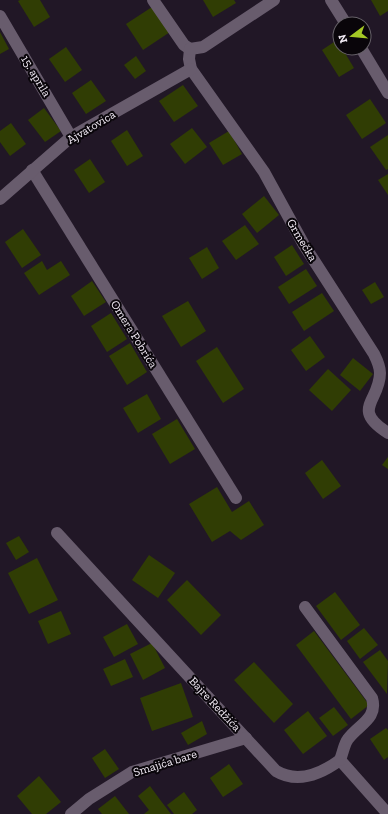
<svg xmlns="http://www.w3.org/2000/svg" width="388" height="814" font-family="'Zilla Slab',serif">
<style>
.building{fill:#303d04}
.lines{fill:none;stroke-linecap:round;stroke-linejoin:round}
.minor{stroke:#685c6d;stroke-width:12}
.labels{text-anchor:middle;stroke-width:4;stroke-linejoin:round;paint-order:stroke}
.street-label{font-size:12px;fill:#f2ebf5;stroke:#09050a}
</style>
<rect width="100%" height="100%" fill="#211726"/>
<g class="building">
<polygon points="20,0 40,0 50,17 34,27 18,1"/>
<polygon points="203,0 234,0 236,3 213,17"/>
<polygon points="371,0 388,0 388,11 380,16"/>
<polygon points="152,7 170,32 143,50 126,24"/>
<polygon points="0,32 9,49 0,54"/>
<polygon points="337,40 340,48 342,48 354,68 339,77 322,50"/>
<polygon points="66,47 82,70 65,82 49,59"/>
<polygon points="136,56 146,71 135,79 124,65"/>
<polygon points="91,80 106,101 86,114 72,93"/>
<polygon points="183,85 198,106 174,122 159,101"/>
<polygon points="370,99 386,123 362,139 346,115"/>
<polygon points="44,108 61,131 45,142 28,120"/>
<polygon points="11,123 26,144 10,156 0,142 0,131"/>
<polygon points="192,128 207,147 185,164 170,144"/>
<polygon points="127,130 143,156 127,166 111,141"/>
<polygon points="229,131 242,154 223,165 209,143"/>
<polygon points="388,135 388,169 386,170 370,147"/>
<polygon points="90,159 105,182 89,193 74,170"/>
<polygon points="388,174 388,195 378,180"/>
<polygon points="264,196 279,215 257,233 242,214"/>
<polygon points="245,225 259,244 236,260 222,241"/>
<polygon points="23,229 41,255 22,268 5,242"/>
<polygon points="292,245 304,264 286,276 274,257"/>
<polygon points="207,247 219,268 202,279 189,258"/>
<polygon points="42,261 47,270 61,261 70,275 39,295 24,273"/>
<polygon points="306,269 317,286 289,304 278,287"/>
<polygon points="92,281 106,302 84,316 71,296"/>
<polygon points="375,282 384,297 371,304 362,290"/>
<polygon points="322,293 334,311 304,331 292,312"/>
<polygon points="188,301 206,331 181,347 162,316"/>
<polygon points="111,313 127,339 107,352 91,326"/>
<polygon points="310,336 325,357 306,371 291,350"/>
<polygon points="130,343 147,372 127,385 109,356"/>
<polygon points="217,347 244,389 223,403 196,361"/>
<polygon points="353,358 373,374 360,391 340,375"/>
<polygon points="328,369 351,390 332,411 309,390"/>
<polygon points="147,394 161,419 138,433 123,408"/>
<polygon points="177,419 195,449 170,464 152,434"/>
<polygon points="388,457 388,469 382,465"/>
<polygon points="322,460 341,486 323,499 305,473"/>
<polygon points="217,487 232,512 249,501 264,525 241,540 230,531 212,542 189,504"/>
<polygon points="19,536 29,552 16,560 6,543"/>
<polygon points="149,555 175,573 158,598 132,580"/>
<polygon points="37,558 58,600 29,614 8,573"/>
<polygon points="187,580 221,615 201,635 167,600"/>
<polygon points="335,592 360,625 341,640 316,606"/>
<polygon points="61,611 71,634 48,644 38,621"/>
<polygon points="127,624 138,644 114,657 103,637"/>
<polygon points="364,628 378,645 360,659 347,641"/>
<polygon points="314,631 369,705 351,719 296,645"/>
<polygon points="152,643 165,668 143,680 130,654"/>
<polygon points="380,650 388,661 387,694 363,662"/>
<polygon points="125,659 133,677 111,686 103,669"/>
<polygon points="254,662 293,704 274,723 234,680"/>
<polygon points="181,683 193,717 152,731 140,698"/>
<polygon points="334,707 348,725 333,736 319,718"/>
<polygon points="308,711 327,736 303,754 284,730"/>
<polygon points="202,721 207,734 188,745 181,733"/>
<polygon points="386,728 388,730 388,757 384,760 370,739"/>
<polygon points="105,749 119,769 105,778 92,758"/>
<polygon points="229,764 243,784 223,797 210,778"/>
<polygon points="39,776 61,802 46,814 32,814 17,796"/>
<polygon points="150,786 161,801 171,814 144,814 149,810 138,796"/>
<polygon points="184,792 197,810 192,814 174,814 167,805"/>
<polygon points="115,796 129,814 102,814 98,809"/>
</g>
<g class="lines">
<g class="minor">
<polyline points="153,0 184,45 190,49"/>
<polyline points="331,0 346,24"/>
<polyline points="0,16 71,137"/>
<polyline points="361,48 388,93"/>
<path d="M 190,49 L 189,59 L 191,69 L 264,172 L 304,245 L 374,354 C 377,360 380,366 380,373 C 380,401 350,409 388,433"/>
<polyline points="190,49 203,47 274,0"/>
<polyline points="32,170 236,498"/>
<polyline points="0,199 71,137 191,69"/>
<path d="M 57,533 L 276,771 C 298,784 321,774 340,760 L 388,814"/>
<path d="M 305,607 L 372,698 C 378,719 359,724 348,739 C 344,744 343,753 340,760"/>
<polyline points="71,814 89,799 132,772 246,738"/>
</g>
</g>
<g class="labels">
<g class="street-label">
<text transform="translate(36 76) rotate(59)" y="4">15. aprila</text>
<text transform="translate(91 127) rotate(-31)" y="4">Ajvatovica</text>
<text transform="translate(302 240) rotate(59)" y="4">Grmečka</text>
<text transform="translate(134 334) rotate(58)" y="4">Omera Pobrića</text>
<text transform="translate(215 704) rotate(47)" y="4">Bajre Redžića</text>
<text transform="translate(165 763) rotate(-17)" y="4">Smajića bare</text>
</g>
</g>
<g transform="translate(352 36) rotate(254)"><circle r="19" fill="#09050a" stroke="#666168"/>
<path d="M0-3L7 15L0 10L-7 15Z" fill="#a4c825"/>
<text y="-6" font-size="11" font-weight="bold" text-anchor="middle" fill="#f2ebf5">N</text>
</g>
</svg>
